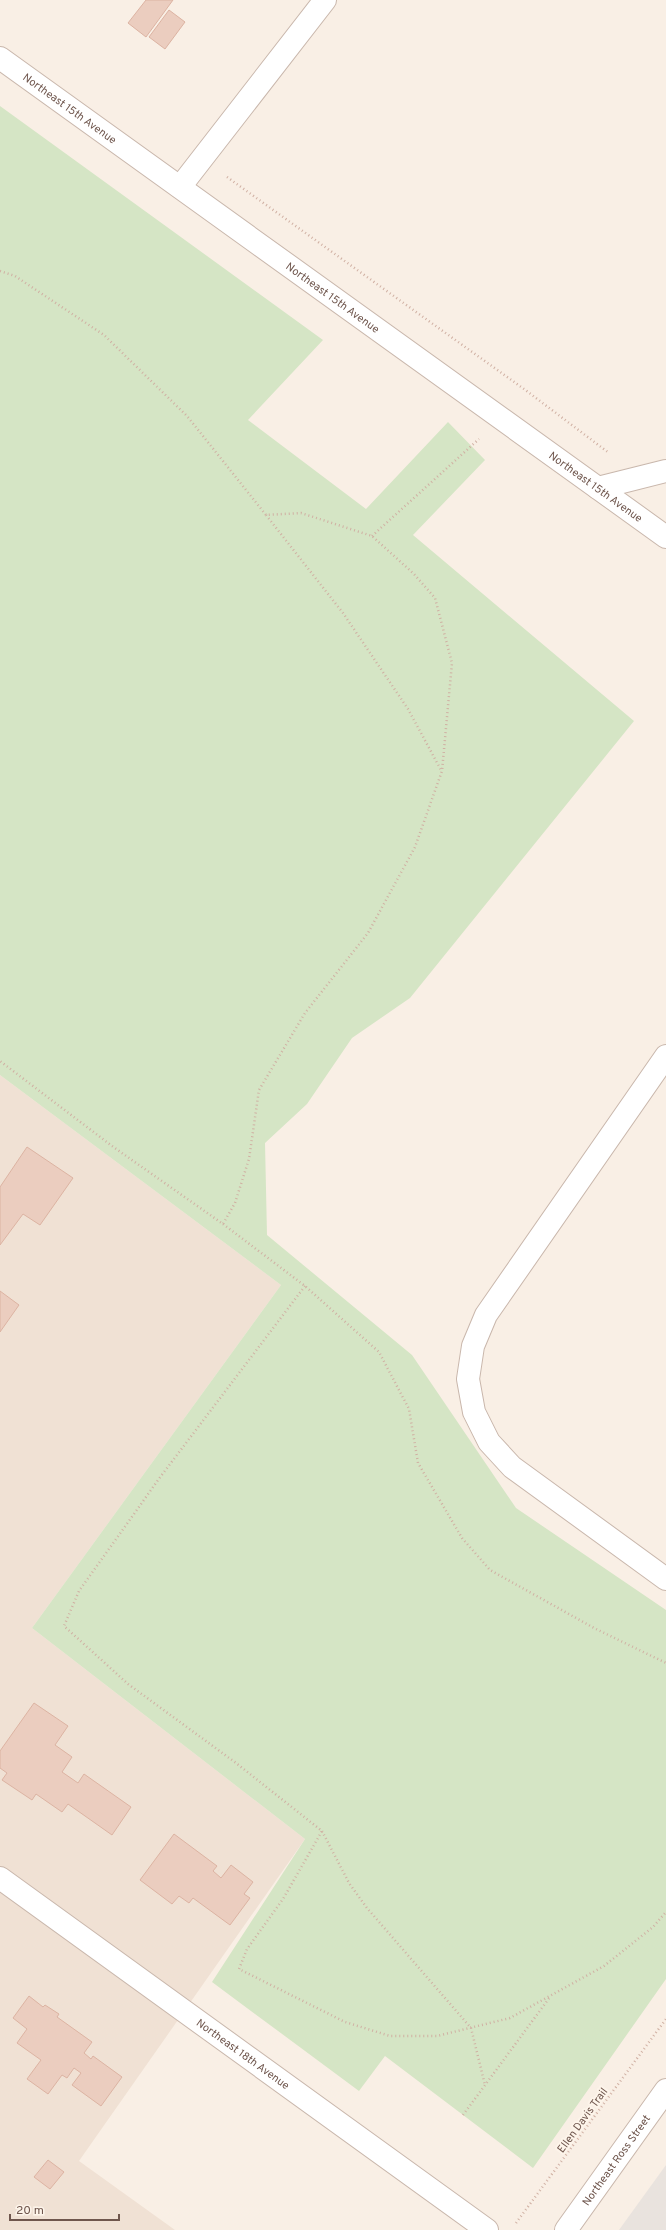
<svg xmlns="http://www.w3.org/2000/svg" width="666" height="2230" font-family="Overpass,sans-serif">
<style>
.residential{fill:#f0e1d4}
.industrial{fill:#e9e3de}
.green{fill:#d5e5c5}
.building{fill:#ebcdbf;stroke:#dcb3a2}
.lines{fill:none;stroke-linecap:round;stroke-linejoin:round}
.minor-casing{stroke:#c9b7ac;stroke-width:24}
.path{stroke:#d0b0a3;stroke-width:2.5;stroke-dasharray:1 3;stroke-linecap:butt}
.minor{stroke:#fff;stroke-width:22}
.labels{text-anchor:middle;stroke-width:4;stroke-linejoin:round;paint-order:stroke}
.street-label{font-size:11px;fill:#6f564d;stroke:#fdf4ea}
</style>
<rect width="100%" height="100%" fill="#f9efe5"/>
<polygon class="residential" points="0,1075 281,1285 32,1628 305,1839 79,2161 175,2230 0,2230"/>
<polygon class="industrial" points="666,2165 666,2230 619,2230"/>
<polygon class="green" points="0,106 323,340 248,420 366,509 448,422 485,460 413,535 634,721 410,998 352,1038 307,1104 265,1143 267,1235 412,1355 516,1508 666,1610 666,1979 533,2168 385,2056 359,2091 212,1982 305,1839 32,1628 281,1285 0,1075"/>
<g class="building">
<polygon points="146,0 173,0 146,37 128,23"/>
<polygon points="169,10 185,22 165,49 149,37"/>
<polygon points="27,1147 73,1178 40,1225 23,1214 0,1245 0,1187"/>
<polygon points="0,1291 19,1305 0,1332"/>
<polygon points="34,1703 68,1726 55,1745 72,1757 62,1772 78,1783 84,1774 131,1807 112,1835 68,1804 62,1812 36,1794 32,1800 2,1780 7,1773 0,1768 0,1751"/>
<polygon points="174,1834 217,1866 213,1871 221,1878 231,1865 253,1882 244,1894 250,1898 230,1925 193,1898 189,1903 179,1896 172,1904 140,1880"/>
<polygon points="29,1996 43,2007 45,2005 59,2014 57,2017 92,2042 84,2053 91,2059 93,2056 122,2077 101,2106 72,2085 81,2073 74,2068 67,2078 62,2075 48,2094 27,2079 41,2060 17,2043 27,2029 13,2018"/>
<polygon points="48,2160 64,2172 50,2189 34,2177"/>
</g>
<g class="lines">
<defs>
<g id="minor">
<path id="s1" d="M 0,58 L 666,537"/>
<polyline points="180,187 325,0"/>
<polyline points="598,488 666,471"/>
<polyline points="666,1056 486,1315 473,1346 468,1379 474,1412 489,1442 512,1467 666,1579"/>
<path id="s2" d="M 0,1878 L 487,2230"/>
<path id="s3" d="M 566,2230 L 666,2090"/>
</g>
</defs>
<use href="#minor" class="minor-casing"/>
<g class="path">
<polyline points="227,177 524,389 609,453"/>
<polyline points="0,271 15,276 104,335 187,416 266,515 301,513 372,536 414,574 435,598 452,663 442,771 415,847 368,933 305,1013 259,1090 249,1159 235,1203 223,1224 112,1146 0,1061"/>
<polyline points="266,515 343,613 408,709 441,770"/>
<polyline points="372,536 479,439"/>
<polyline points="223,1224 305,1286 379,1352 409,1409 418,1463 462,1538 490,1570 594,1628 666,1663"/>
<polyline points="305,1286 161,1476 79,1591 64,1626 128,1684 236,1763 322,1831 283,1899 247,1949 239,1969 345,2022 390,2036 437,2036 510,2018 604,1966 653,1927 666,1912"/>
<polyline points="322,1831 349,1883 367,1908 471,2028 485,2085"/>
<polyline points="463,2115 550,1997"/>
<polyline points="516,2223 666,2019"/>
</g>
<use href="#minor" class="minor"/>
</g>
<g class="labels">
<g class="street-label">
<text dy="4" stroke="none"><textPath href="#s1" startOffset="86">Northeast 15th Avenue</textPath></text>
<text dy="4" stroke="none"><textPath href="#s1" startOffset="410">Northeast 15th Avenue</textPath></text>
<text dy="4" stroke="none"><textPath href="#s1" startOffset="734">Northeast 15th Avenue</textPath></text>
<text dy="4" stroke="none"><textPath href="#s2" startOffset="300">Northeast 18th Avenue</textPath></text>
<text transform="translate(582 2120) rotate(-54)" y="4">Ellen Davis Trail</text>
<text dy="4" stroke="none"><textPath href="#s3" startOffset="86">Northeast Ross Street</textPath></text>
</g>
</g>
<path d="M10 2214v6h109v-6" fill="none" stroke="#6f564d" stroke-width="2"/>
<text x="16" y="2214" font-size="12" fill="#6f564d" stroke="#fdf4ea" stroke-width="3" paint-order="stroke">20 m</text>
</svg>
